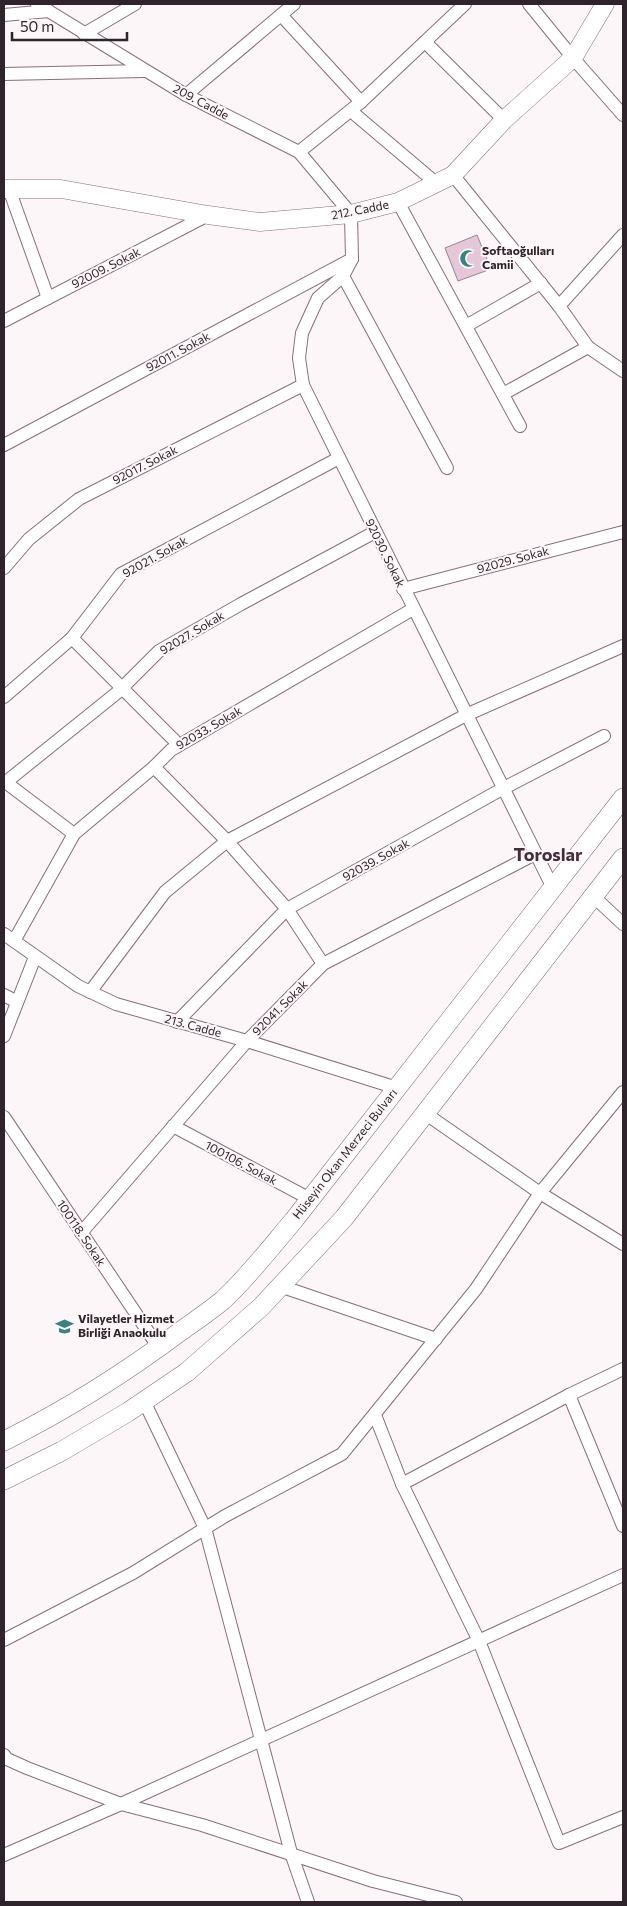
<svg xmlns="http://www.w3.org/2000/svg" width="627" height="1906" font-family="Commissioner,sans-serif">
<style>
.building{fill:#e4c7d8;stroke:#9c8191}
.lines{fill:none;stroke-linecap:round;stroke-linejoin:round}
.street-casing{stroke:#886e7e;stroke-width:14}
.secondary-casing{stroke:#886e7e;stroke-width:19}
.primary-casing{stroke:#886e7e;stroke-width:20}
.street{stroke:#fff;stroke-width:12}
.secondary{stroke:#fff;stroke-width:18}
.primary{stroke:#fff;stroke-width:19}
.labels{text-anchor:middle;stroke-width:4;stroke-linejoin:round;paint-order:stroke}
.street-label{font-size:12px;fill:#2f242b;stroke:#fcf6f9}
.poi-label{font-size:12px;font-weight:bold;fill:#2f242b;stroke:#fcf6f9;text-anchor:start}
.district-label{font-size:18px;font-weight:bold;fill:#452e3c;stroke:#fcf6f9}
</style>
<rect width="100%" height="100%" fill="#fcf6f9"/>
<polygon class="building" points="477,235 491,269 458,281 445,248"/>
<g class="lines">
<defs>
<g id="street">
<polyline points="37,4 186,95 299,152 351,214 352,259 343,276 318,298 302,333 299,358 303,385 553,888"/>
<polyline points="529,4 573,58 623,115"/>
<polyline points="4,15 49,11"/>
<polyline points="281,15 361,102"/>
<polyline points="84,34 135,4"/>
<polyline points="425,42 504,120"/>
<polyline points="4,74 144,71"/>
<polyline points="186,95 294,4"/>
<polyline points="351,111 436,183"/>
<polyline points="299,152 361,102 465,4"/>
<polyline points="453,175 559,306 588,347 623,371"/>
<polyline points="9,189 48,298"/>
<polyline points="398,202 520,426"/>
<polyline points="343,276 447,468"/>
<polyline points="559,306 623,235"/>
<polyline points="4,321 208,215"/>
<polyline points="466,326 541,283"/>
<polyline points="503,394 588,347"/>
<polyline points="4,445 352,259"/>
<polyline points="4,568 29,539 79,499 303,385"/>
<polyline points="403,589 623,532"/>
<polyline points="72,638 179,745"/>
<polyline points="4,697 72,638 121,574 339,458"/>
<polyline points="154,767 227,841 287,909 323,964"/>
<polyline points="4,781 74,834"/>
<polyline points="6,782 118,692 159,651 241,604 375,532"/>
<polyline points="593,896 623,924"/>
<polyline points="4,934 78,986 116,1004 247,1041 397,1088"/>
<polyline points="14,941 74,834 154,767 171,750 413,609"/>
<polyline points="90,992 165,892 227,841 466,715 623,646"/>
<polyline points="4,995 17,1002"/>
<polyline points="177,1022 287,909 502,789 604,736"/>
<polyline points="4,1036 35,957"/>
<polyline points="426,1114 540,1193 623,1244"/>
<polyline points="4,1117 159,1348"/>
<polyline points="173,1126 310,1199"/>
<polyline points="81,1233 247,1041 323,964 535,854"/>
<polyline points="280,1286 436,1339"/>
<polyline points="569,1395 623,1526"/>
<polyline points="144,1401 205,1528 291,1853 308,1902"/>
<polyline points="375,1415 402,1484 479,1641 559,1843 623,1817"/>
<polyline points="402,1484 569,1395 623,1369"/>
<polyline points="4,1640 133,1573 225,1516 342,1454 476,1289 540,1193 623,1092"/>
<polyline points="4,1755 7,1759 27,1768 121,1804 202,1825 373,1881 456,1902"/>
<polyline points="4,1855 121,1804 623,1575"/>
</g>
<polyline id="secondary" points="4,189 61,189 208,215 260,222 351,214 398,202 453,175 504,120 573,58 605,4"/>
<g id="primary">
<path d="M 4,1441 C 66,1410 125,1373 181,1331 C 195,1321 210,1311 223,1300 C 249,1276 271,1247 294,1220 L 623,798"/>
<polyline points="4,1480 62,1451 128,1412 187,1372 261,1307 344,1218 623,858"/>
</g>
</defs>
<use href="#street" class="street-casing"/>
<use href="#secondary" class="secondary-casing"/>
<use href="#primary" class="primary-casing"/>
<use href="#street" class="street"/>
<use href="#secondary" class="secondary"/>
<use href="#primary" class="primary"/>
</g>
<defs>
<symbol id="mosque-bare" viewBox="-9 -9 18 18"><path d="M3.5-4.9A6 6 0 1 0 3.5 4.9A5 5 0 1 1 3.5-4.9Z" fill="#39827f" stroke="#fcf6f9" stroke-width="2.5" paint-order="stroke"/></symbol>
<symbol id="school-bare" viewBox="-9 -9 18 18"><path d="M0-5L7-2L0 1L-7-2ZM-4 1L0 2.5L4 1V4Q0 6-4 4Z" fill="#39827f" stroke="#fcf6f9" stroke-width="2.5" paint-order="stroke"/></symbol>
</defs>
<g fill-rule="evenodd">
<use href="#mosque-bare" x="456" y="246" width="25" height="25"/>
<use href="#school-bare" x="52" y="1314" width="25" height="25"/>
</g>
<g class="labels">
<g class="street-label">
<text transform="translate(201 102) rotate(28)" y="4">209. Cadde</text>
<text transform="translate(360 210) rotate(-11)" y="4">212. Cadde</text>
<text transform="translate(106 268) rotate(-27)" y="4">92009. Sokak</text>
<text transform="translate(178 352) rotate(-28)" y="4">92011. Sokak</text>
<text transform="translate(145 465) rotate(-27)" y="4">92017. Sokak</text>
<text transform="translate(385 553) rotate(64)" y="4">92030. Sokak</text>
<text transform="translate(155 557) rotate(-29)" y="4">92021. Sokak</text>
<text transform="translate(513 560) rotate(-15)" y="4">92029. Sokak</text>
<text transform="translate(192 633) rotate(-31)" y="4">92027. Sokak</text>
<text transform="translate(209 728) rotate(-30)" y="4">92033. Sokak</text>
<text transform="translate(376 860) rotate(-29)" y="4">92039. Sokak</text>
<text transform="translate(280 1008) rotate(-45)" y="4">92041. Sokak</text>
<text transform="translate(193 1026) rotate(15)" y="4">213. Cadde</text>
<text transform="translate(345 1154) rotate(-52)" y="4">Hüseyin Okan Merzeci Bulvarı</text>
<text transform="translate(241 1163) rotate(28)" y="4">100106. Sokak</text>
<text transform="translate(81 1233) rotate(56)" y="4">100118. Sokak</text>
</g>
<g class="poi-label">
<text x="482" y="255">Softaoğulları<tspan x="482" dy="14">Camii</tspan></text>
<text x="78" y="1323">Vilayetler Hizmet<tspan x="78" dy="14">Birliği Anaokulu</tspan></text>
</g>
<g class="district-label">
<text x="548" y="861">Toroslar</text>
</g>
</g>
<rect width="627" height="1906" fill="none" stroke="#2f242b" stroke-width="10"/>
<path d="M12 32v8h115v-8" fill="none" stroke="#2f242b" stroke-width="2.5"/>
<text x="20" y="32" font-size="15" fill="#2f242b" stroke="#fcf6f9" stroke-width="4" paint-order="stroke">50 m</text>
</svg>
